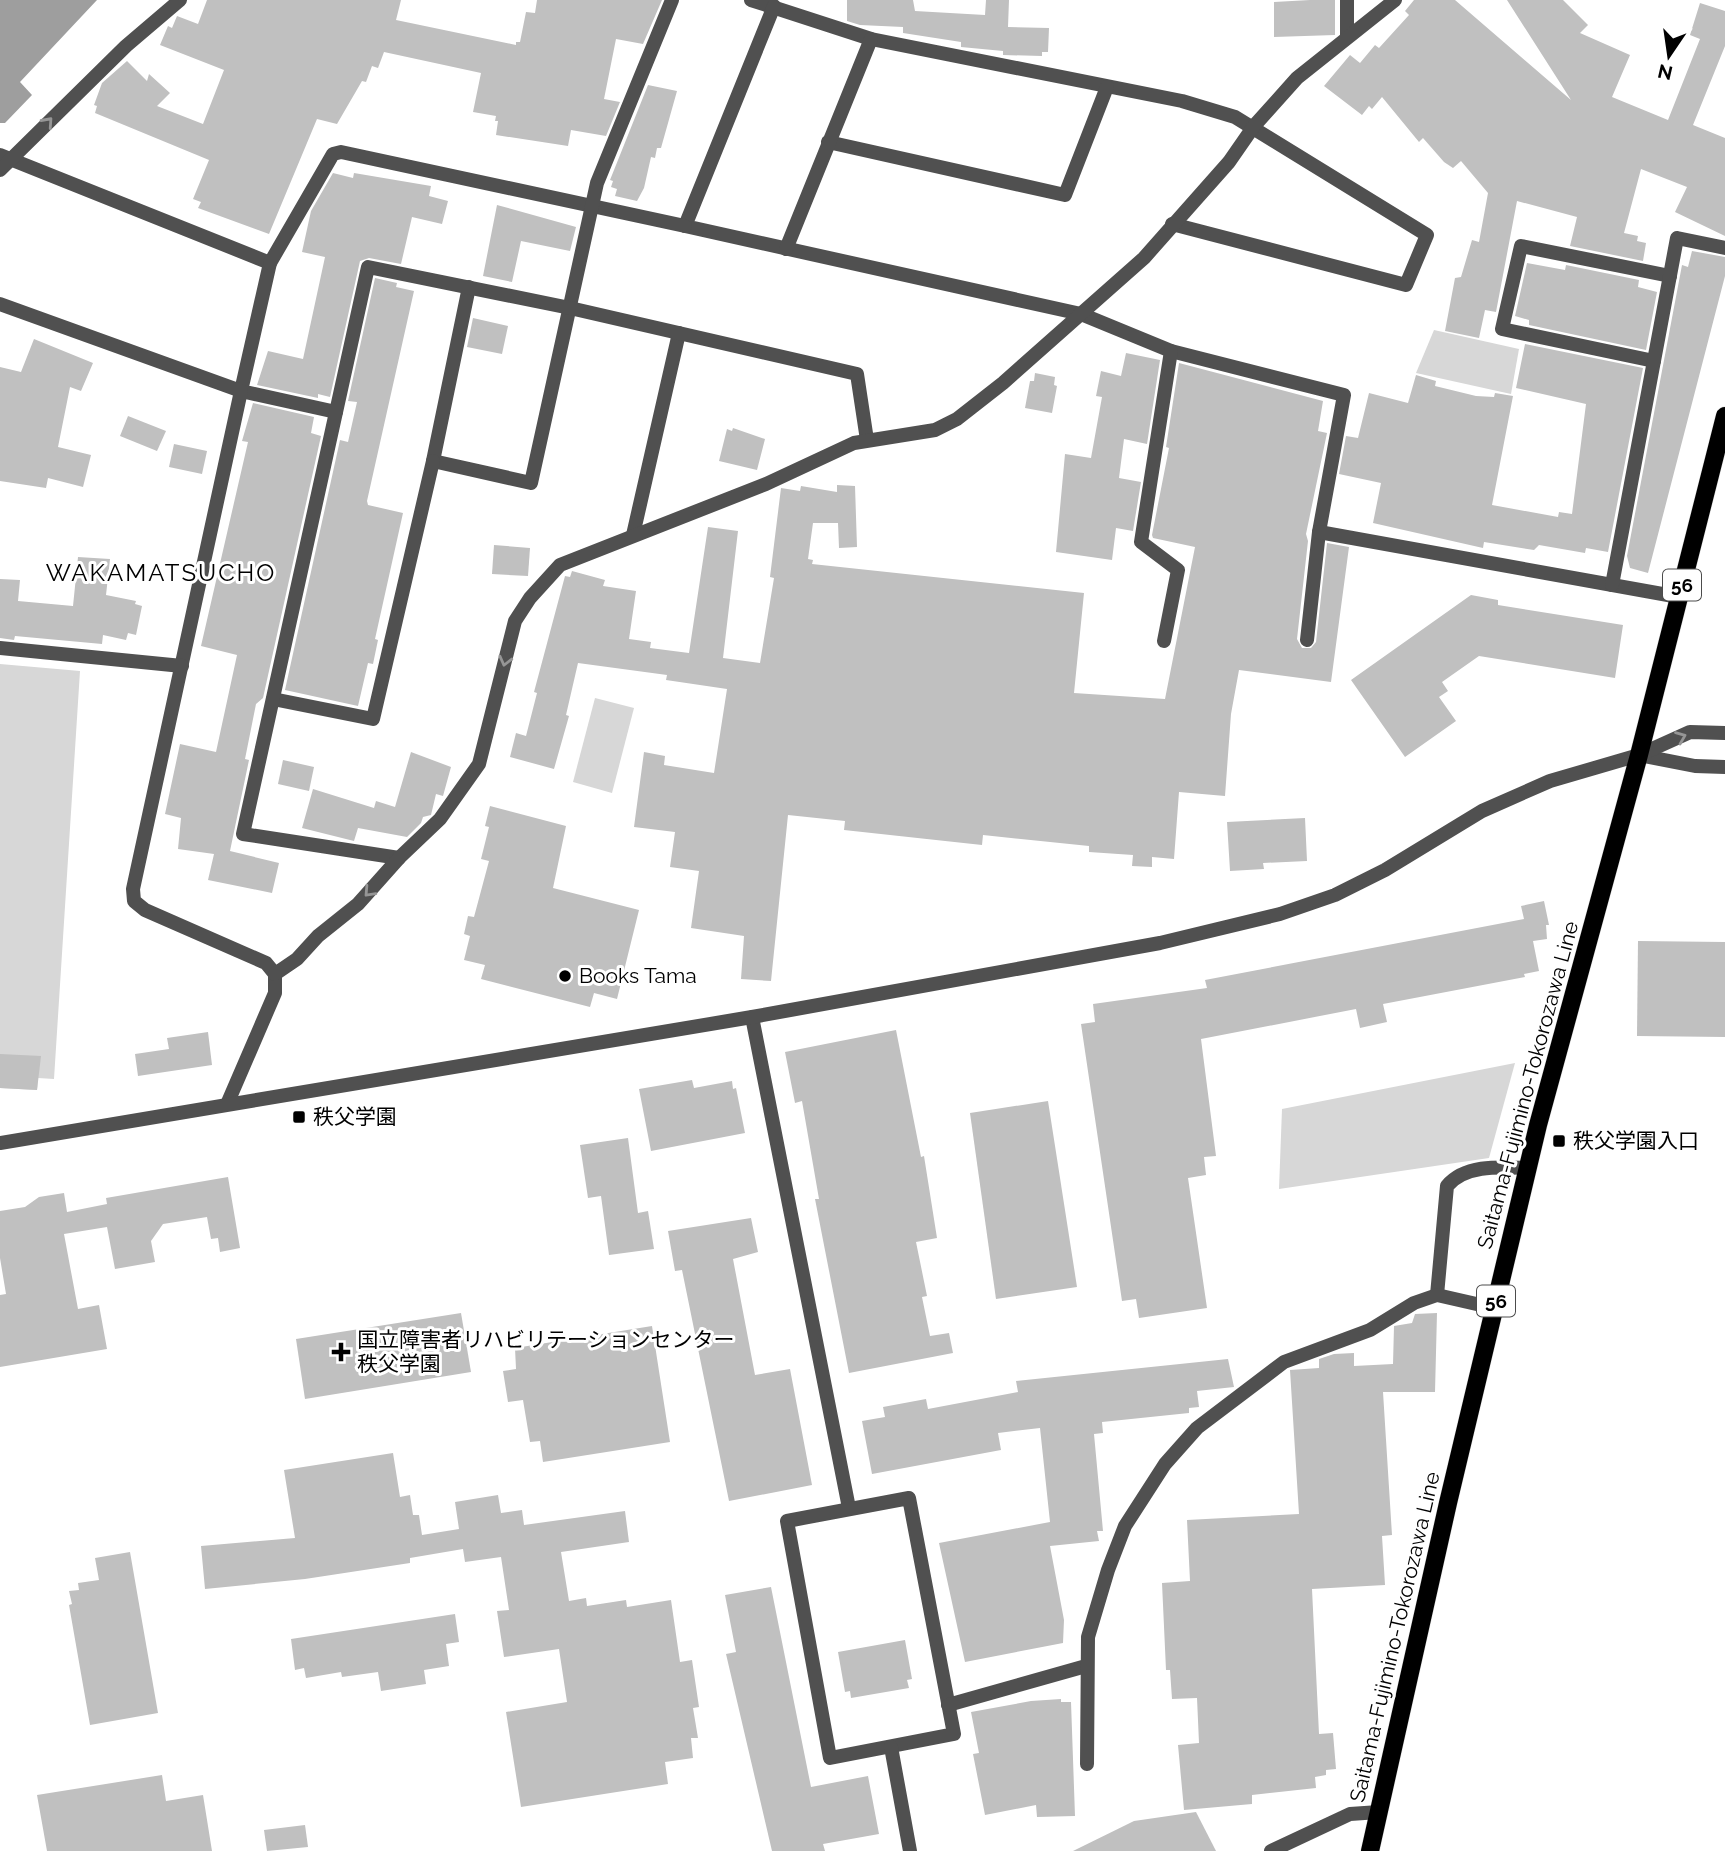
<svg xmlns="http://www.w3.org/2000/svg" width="1725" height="1851" font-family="Raleway,'Noto Sans JP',sans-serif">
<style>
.green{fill:#d7d7d7}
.water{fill:#9e9e9e}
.building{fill:#c0c0c0}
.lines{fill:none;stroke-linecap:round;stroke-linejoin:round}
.primary-casing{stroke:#dbdbdb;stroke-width:19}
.minor{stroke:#505050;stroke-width:14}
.tertiary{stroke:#505050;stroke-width:14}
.primary{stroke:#000;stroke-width:18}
.oneway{stroke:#969696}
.poi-dot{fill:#000;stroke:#fff;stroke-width:2.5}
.labels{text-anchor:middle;stroke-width:6;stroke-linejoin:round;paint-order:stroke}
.shield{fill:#fff;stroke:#4c4c4c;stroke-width:2}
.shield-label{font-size:19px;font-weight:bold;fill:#000}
.poi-label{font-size:21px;fill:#000;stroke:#fff;text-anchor:start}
.street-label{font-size:21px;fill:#000;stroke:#fff}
.quarter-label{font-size:24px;letter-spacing:2px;fill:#000;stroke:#fff}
</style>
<rect width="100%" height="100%" fill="#fff"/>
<g class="green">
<polygon points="1434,330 1519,349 1511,394 1416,373"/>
<polygon points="0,664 80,671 54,1079 38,1078 37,1090 0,1088"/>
<polygon points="595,698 634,708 612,793 573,782"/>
<polygon points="1515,1063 1489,1158 1279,1189 1282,1109"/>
</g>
<polygon class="water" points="0,0 97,0 20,82 32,95 5,123 0,123"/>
<g class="building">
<polygon points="207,0 401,0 396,20 516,45 516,42 520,42 526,12 535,13 537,0 662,0 643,44 616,39 604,99 620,102 606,136 571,130 568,146 496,135 498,121 495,121 496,116 473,112 481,73 384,52 378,68 372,66 366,82 362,81 337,124 317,119 269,234 198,208 201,202 193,199 209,160 95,113 97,106 94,105 102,83 127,61 147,81 149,74 170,93 157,106 203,124 224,70 160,45 168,26 172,28 177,16 198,24"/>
<polygon points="847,0 913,0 915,11 985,15 986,0 1009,0 1008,27 1049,28 1048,52 1042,52 1042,56 1003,55 1003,51 961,47 961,42 903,33 903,27 860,25 847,21"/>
<polygon points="1310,0 1335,0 1335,35 1274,37 1274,2"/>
<polygon points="1414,0 1455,0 1571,100 1507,0 1563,0 1588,25 1580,33 1630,55 1612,97 1668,120 1700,39 1690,35 1700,3 1725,11 1725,46 1693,125 1725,138 1725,236 1675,212 1687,187 1641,169 1624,233 1638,236 1637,241 1646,243 1643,261 1570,246 1577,217 1517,201 1496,312 1485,310 1479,338 1445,331 1455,278 1461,277 1472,240 1479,242 1488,193 1461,161 1453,168 1444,162 1423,138 1419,142 1382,97 1372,109 1369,106 1362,115 1324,86 1350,55 1360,63 1375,45 1379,48 1409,15 1405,11"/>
<polygon points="648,85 677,91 661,148 657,148 655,158 651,157 644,188 637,201 615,196 617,189 611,187 613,181 610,180"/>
<polygon points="333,173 353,178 354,173 431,186 429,196 448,201 442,224 412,217 401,264 369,258 360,261 330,397 318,394 318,398 257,385 268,351 303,359 325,257 302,252 311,211"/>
<polygon points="497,205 576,227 570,251 521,241 512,282 483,276"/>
<polygon points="1692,251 1725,257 1725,276 1648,573 1630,568 1627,556 1682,265 1688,267"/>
<polygon points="1527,263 1565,270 1566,265 1639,280 1638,287 1657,292 1646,350 1529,325 1529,320 1515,316"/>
<polygon points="375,278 397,283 396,287 414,291 367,501 368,505 403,513 375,639 378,640 373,664 368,663 358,706 285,690 340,440 348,442 357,402 348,401"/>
<polygon points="473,318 508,326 502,354 467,347"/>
<polygon points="34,339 93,363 81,391 70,387 58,447 91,455 83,487 48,478 46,488 0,481 0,367 21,372"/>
<polygon points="1525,344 1643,368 1608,552 1586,548 1585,553 1539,545 1534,550 1484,542 1483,548 1373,523 1381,483 1339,474 1346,436 1358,438 1369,393 1408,403 1416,375 1436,381 1435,386 1476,396 1494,397 1495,393 1513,396 1492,505 1558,517 1559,512 1572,514 1586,404 1516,388"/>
<polygon points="1126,353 1160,360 1147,444 1124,439 1119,478 1141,482 1133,531 1116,528 1112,560 1056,552 1065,454 1091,458 1102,397 1096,396 1101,371 1121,376"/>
<polygon points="1179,363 1323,401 1318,431 1327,433 1306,534 1308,541 1297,639 1302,648 1311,648 1316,642 1327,543 1349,547 1331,682 1239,670 1231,714 1225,796 1179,792 1174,859 1152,857 1152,867 1132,866 1133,855 1089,852 1089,846 983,835 982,845 844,830 845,821 788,815 771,981 741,979 744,936 691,928 699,871 670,867 675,832 634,827 644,752 665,756 664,765 714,773 727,689 666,680 667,675 578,663 566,715 569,716 554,769 510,757 516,733 526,736 537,693 534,692 565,576 570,577 572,571 605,580 603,586 636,591 629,639 651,642 650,648 689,653 708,527 738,531 723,658 760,663 774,578 770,577 781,488 800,491 801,486 837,492 837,485 855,486 857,547 839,548 838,523 813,523 808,559 813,560 812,564 1084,593 1074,693 1165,699 1195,547 1153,538 1152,535 1169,448 1166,447"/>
<polygon points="1035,373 1055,377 1054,385 1057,386 1052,413 1025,408 1030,381 1034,381"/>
<polygon points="253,403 314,417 311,433 321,436 263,698 256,704 245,759 249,760 230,851 279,863 272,893 208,880 214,854 178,849 181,818 165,814 180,744 216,752 237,655 201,646 248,442 242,441"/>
<polygon points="128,416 166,431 157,451 120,436"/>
<polygon points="733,428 765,439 757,470 719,461 727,429 732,431"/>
<polygon points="174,444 207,451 202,474 169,467"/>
<polygon points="494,545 530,548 528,576 492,574"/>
<polygon points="78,557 110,559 106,595 136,601 135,604 142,606 136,635 128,633 126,640 103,635 102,644 15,636 14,640 0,638 0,579 20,580 18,601 73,606"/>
<polygon points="1471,595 1498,600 1498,605 1623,625 1615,678 1479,656 1442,682 1448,691 1439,697 1456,721 1405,757 1351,680"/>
<polygon points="411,752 451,767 443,796 436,794 431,815 423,817 421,823 407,837 358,828 354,841 302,828 313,789 374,808 376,801 395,807"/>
<polygon points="283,760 314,767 309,791 278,784"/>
<polygon points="490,806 566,826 553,888 639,910 617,999 594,993 590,1007 481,979 485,965 464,960 470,936 464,934 468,916 474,917 489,861 481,859 489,827 485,826"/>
<polygon points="1305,818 1307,861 1263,863 1264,869 1230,871 1227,822"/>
<polygon points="1544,901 1549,925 1546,925 1547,939 1533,941 1539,971 1524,974 1525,977 1383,1004 1387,1022 1360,1028 1356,1009 1201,1039 1216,1156 1204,1157 1206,1175 1188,1178 1207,1308 1139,1318 1136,1299 1122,1301 1081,1024 1095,1022 1093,1004 1207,988 1205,980 1524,919 1521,906"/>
<polygon points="1638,941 1725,942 1725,1037 1637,1036"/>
<polygon points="896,1030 921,1157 924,1156 937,1238 916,1242 927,1296 922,1297 930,1336 949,1333 953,1353 849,1373 815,1199 819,1199 802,1101 795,1103 785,1052"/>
<polygon points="208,1032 212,1065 138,1076 135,1054 169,1049 167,1038"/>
<polygon points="0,1054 41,1056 37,1090 0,1088"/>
<polygon points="692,1080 694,1088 732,1081 733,1089 736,1088 745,1133 651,1151 639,1089"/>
<polygon points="1048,1101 1077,1287 996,1299 970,1113"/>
<polygon points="628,1138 638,1213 648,1211 654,1249 609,1255 601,1196 588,1198 580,1145"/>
<polygon points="228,1177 240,1248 220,1252 218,1238 211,1239 207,1217 163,1224 151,1241 155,1262 115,1269 107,1227 64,1234 78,1309 99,1305 107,1349 0,1367 0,1295 6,1294 0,1258 0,1211 25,1207 39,1197 64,1193 67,1212 107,1204 106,1198"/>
<polygon points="751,1218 758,1252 733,1259 755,1375 790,1369 812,1485 729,1501 682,1270 675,1271 668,1231"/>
<polygon points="461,1313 471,1372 305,1399 296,1339"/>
<polygon points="1437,1313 1435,1392 1383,1392 1392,1535 1382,1536 1385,1585 1312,1589 1319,1734 1333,1733 1336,1769 1326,1770 1326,1775 1315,1777 1316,1788 1252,1795 1252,1804 1184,1810 1178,1745 1199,1743 1197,1698 1172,1699 1170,1670 1166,1670 1162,1583 1190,1581 1187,1520 1299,1514 1290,1370 1319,1368 1319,1359 1334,1354 1354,1353 1354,1366 1393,1364 1394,1326 1412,1323 1415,1314"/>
<polygon points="652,1326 670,1442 543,1462 540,1441 530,1442 523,1400 508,1402 503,1371 516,1369 515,1348"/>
<polygon points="1228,1359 1234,1387 1197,1391 1199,1407 1189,1408 1189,1413 1102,1422 1103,1433 1094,1434 1103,1531 1097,1531 1099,1541 1050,1546 1064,1620 1063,1643 965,1662 939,1543 1050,1522 1040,1428 998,1433 1001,1450 872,1474 862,1421 885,1417 883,1407 926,1399 928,1409 1018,1392 1016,1381"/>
<polygon points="393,1453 400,1497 410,1495 413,1515 419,1515 422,1535 459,1529 455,1502 498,1495 501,1513 522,1510 524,1525 625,1511 629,1542 561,1552 569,1601 586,1598 587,1606 626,1600 627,1607 671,1600 680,1662 692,1660 699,1707 693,1708 698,1738 691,1738 693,1758 665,1762 668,1784 521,1807 506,1712 567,1702 559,1649 504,1657 497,1611 509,1610 501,1557 465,1562 463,1549 410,1558 410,1563 305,1579 205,1589 201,1546 295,1538 284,1470"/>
<polygon points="130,1552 158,1713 90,1725 69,1605 72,1604 69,1591 79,1590 78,1583 99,1580 95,1558"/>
<polygon points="771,1587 811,1787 868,1776 879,1834 823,1844 825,1851 772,1851 726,1654 736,1652 725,1595"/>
<polygon points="455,1614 459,1642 446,1644 449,1666 424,1670 426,1684 381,1691 378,1672 342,1677 341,1672 306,1678 304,1668 295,1670 291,1639"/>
<polygon points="905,1640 912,1679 907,1680 909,1688 851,1698 850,1691 845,1692 838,1652"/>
<polygon points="1061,1699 1061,1702 1071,1702 1075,1816 1037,1817 1036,1805 985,1815 973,1754 979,1753 971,1712 1031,1701"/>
<polygon points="162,1775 166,1801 203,1795 212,1851 47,1851 37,1795"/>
<polygon points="1196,1812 1216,1851 1073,1851 1134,1821"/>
<polygon points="305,1825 308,1847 267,1851 264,1830"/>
</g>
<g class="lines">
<defs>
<polyline id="primary" points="1370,1851 1448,1503 1538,1125 1639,755 1725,416"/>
</defs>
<use href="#primary" class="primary-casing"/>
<g class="minor">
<polyline points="751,0 871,39 1182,101 1235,117 1427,235 1406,285 1172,224"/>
<polyline points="1347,0 1347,35"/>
<polyline points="774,6 685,226 1081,314 1171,351 1344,395 1319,532 1307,640"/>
<polyline points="828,142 1065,195 1107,87"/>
<polyline points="0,155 270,263 241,391 336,412"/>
<polyline points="0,170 126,46 180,0"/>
<polyline points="786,249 871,39"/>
<polyline points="270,263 333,154 341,152 685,226"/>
<polyline points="469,287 433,461 531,483 597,183 672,0"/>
<polyline points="0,304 241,391 133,889 134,901 145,910 266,963 275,974 275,993 228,1102"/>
<polyline points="1654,361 1502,329 1521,246 1670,276"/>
<polyline points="1319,532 1679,597"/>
<polyline points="633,535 679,333"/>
<polyline points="1612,585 1677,238 1725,248"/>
<polyline points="1164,641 1178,570 1141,542 1171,351"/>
<polyline points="0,648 182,666"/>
<polyline points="273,699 373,719 433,461"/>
<polyline points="399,858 243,834 368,267 570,308 857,374 867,440"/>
<polyline points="275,974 297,959 318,936 358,904 399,858 440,819 479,764 515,621 530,598 560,565 766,484 854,443 935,430 957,419 1003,383 1144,258 1229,162 1254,126 1297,78 1395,0"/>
<polyline points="752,1017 849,1508"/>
<path d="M 1437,1295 L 1447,1186 C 1465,1164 1501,1167 1527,1168"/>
<polygon points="909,1498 954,1734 830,1758 787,1521"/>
<polyline points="948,1705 1086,1666"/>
<polyline points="891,1747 910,1851"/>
<polyline points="1087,1764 1088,1637 1108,1570 1125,1526 1165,1464 1197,1428 1284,1362 1370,1330 1414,1303 1437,1295 1494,1308"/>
<polyline points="1271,1851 1350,1814 1379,1812"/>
</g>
<g class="tertiary">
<polyline points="1639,755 1695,766 1725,767"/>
<polyline points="0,1143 752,1017 1160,943 1280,914 1335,895 1385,870 1482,811 1550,781 1639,755 1690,732 1725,733"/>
</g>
<use href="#primary" class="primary"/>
</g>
<defs><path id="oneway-chevron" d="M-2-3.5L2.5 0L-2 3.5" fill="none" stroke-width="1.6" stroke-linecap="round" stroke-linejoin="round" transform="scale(1.75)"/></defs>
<g class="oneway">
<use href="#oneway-chevron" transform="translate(48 122) rotate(-48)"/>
<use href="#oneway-chevron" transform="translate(505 661) rotate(104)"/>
<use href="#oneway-chevron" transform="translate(1681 737) rotate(-22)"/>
<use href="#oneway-chevron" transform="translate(369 892) rotate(133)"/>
</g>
<g class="poi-dot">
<circle cx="565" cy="976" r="7"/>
<rect x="292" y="1110" width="14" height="14" rx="3.5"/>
<rect x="1552" y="1134" width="14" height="14" rx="3.5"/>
<path d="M337.5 1341.5h7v7h7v7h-7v7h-7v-7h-7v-7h7z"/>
</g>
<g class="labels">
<g class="shield">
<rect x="1663" y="569.5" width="38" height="31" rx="5"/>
<rect x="1477" y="1285.5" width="38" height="31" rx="5"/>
</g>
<g class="shield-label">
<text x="1682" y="592">56</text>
<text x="1496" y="1308">56</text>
</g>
<g class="poi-label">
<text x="579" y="983">Books Tama</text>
<text x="313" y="1124">秩父学園</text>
<text x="1573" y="1148">秩父学園入口</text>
<text x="357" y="1347">国立障害者リハビリテーションセンター<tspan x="357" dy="24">秩父学園</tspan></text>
</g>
<g class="street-label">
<text transform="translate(1528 1085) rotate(-75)" y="7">Saitama-Fujimino-Tokorozawa Line</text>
<text transform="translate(1395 1637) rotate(-77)" y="7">Saitama-Fujimino-Tokorozawa Line</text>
</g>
<g class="quarter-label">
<text x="161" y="581">WAKAMATSUCHO</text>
</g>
</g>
<g transform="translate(1669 56) rotate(193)" stroke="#ffffff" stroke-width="5" paint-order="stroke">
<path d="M0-5L12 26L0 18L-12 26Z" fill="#000000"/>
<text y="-10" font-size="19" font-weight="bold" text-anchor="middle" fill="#000000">N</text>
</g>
</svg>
